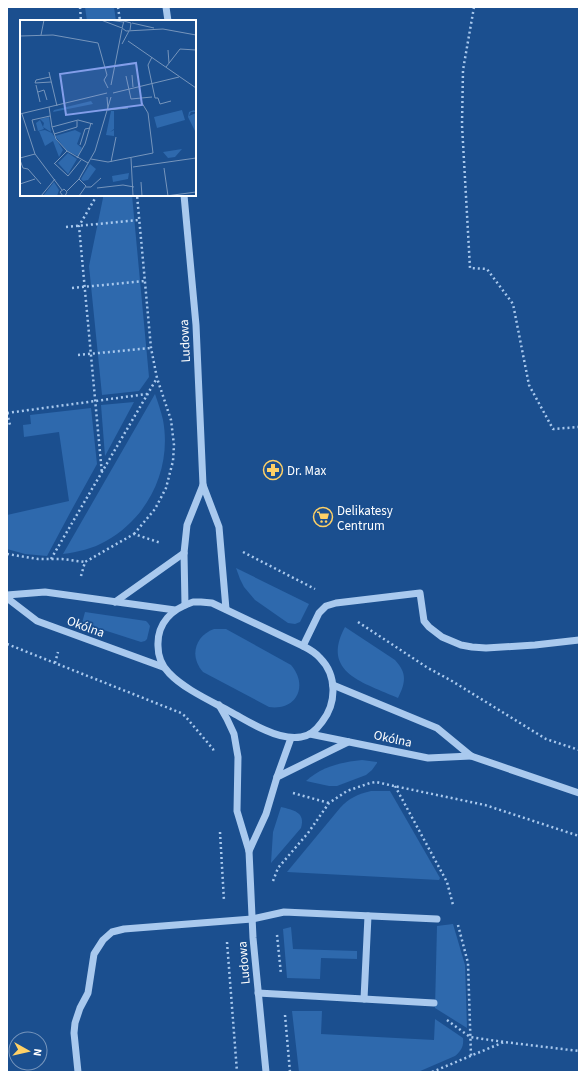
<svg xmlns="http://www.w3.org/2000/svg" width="586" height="1079" font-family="'Source Sans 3',sans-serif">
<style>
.green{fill:#2e69ad}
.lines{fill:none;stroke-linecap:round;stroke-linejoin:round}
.path{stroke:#a9c9ee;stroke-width:2.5;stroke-dasharray:2 3;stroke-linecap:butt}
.minor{stroke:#a9c9ee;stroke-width:7}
.labels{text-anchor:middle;stroke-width:3.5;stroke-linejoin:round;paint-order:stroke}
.street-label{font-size:13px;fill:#fff;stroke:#1b4f8f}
.poi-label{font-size:13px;fill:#fff;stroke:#1b4f8f;text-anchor:start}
.inset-road{fill:none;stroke:#7695bc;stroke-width:1}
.view{fill:#839eea;fill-opacity:0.15;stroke:#839eea;stroke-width:2}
.inset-edge{fill:none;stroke:#fff;stroke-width:2}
</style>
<rect width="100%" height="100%" fill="#1b4f8f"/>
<g class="green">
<polygon points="85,7 114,7 116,21 87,21"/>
<polygon points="103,195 132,195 149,377 139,391 102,395 89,266 103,198"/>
<path d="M 155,394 C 158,403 161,411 163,420 C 172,468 149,517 106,541 C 92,549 78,552 63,554 Z"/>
<polygon points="134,402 105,456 101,405"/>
<polygon points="91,408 97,464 71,511 47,556 25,554 7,549 7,515 69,501 59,432 24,437 23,425 31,424 30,415"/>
<polygon points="236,568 309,604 300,622 295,624 288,623 255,600 244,587 240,579"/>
<polygon points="85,612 146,621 148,623 150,626 147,639 145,641 141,642 82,623"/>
<path d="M 345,627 L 395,660 C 407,673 406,682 398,698 C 365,683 320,673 345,627 Z"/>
<path d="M 214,629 L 226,629 L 291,665 C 309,686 296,711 269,707 L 203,672 C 189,656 195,636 214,629 Z"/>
<path d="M 362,760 L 377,762 L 377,763 L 372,770 L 366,775 L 337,786 L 329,786 L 306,781 C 321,767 341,762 362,760 Z"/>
<path d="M 371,791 L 390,791 L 440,878 L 439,880 L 287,872 L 340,808 C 349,798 358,794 371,791 Z"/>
<path d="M 281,807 C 293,810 306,812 301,828 L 271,863 L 273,832 Z"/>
<polygon points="453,924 465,965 467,1028 435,1008 437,926"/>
<polygon points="291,927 293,949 357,951 357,959 321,958 320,979 287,978 283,929"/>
<path d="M 292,1011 L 322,1011 L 321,1034 L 434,1040 L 435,1019 L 463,1038 C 464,1046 461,1051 455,1056 L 418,1072 L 299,1072 Z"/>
</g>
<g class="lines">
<g class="path">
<polyline points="80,7 81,21"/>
<polyline points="118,7 120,21"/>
<polyline points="474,7 463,70 462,125 470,268 487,269 513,304 529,385 553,429 579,427"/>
<polyline points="97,195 79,226 102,474"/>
<polyline points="66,227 139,220"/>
<polyline points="72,288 145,281"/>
<polyline points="78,355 151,348"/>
<polyline points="7,413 147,394"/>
<polyline points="7,413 10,425"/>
<polyline points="134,534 155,509 166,488 173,461 174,445 171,420 157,378 151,348 137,195"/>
<polyline points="243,552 315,589"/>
<polyline points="7,554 38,559 62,559 85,562"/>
<polyline points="51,559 157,378"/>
<polyline points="81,576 85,562 134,534 161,543"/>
<polyline points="358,622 428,668 452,681 546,739 579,750"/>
<polyline points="7,644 181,713 185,716 213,749 214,753"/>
<polyline points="55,663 58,652"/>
<polyline points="395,786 447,882 453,905"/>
<polyline points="293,793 329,803"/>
<polyline points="220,832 224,901"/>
<polyline points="273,881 278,868 308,833 329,803 347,791 370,783 376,782 394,786 485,805 579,836"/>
<polyline points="458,925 468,963 471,1056"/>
<polyline points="277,935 281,974"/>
<polyline points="227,942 237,1072"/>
<polyline points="285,1015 290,1072"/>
<polyline points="447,1020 470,1037 504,1042"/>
<polyline points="432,1072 504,1042 579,1051"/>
</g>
<g class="minor">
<polyline points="166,7 168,21"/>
<polyline points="184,195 196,325 203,485 219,527 226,609"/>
<polyline points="7,595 45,592 175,610"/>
<polyline points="7,598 37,621 163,667"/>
<polyline points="115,602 184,553"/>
<path d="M 193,602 L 201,602 L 212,603 L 303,646 C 309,649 315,652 320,658 C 337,675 337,703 322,722 C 317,729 310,736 301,737 C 289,739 276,735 265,730 C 253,725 242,718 231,712 C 211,701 184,689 169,673 C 162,666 158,656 158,646 C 157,623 172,609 193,602 Z"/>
<polyline points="185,605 184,553 187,525 203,485"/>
<polyline points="303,646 319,613 326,606 336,603 420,593 424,621 429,627 442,637 461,645 472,647 486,648 535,645 579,640"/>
<polyline points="333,685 437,728 471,756 579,793"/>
<polyline points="219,705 227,719 234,734 238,757 237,811 249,851 253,938 266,1072"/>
<polyline points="310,734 428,758 471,756"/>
<polyline points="277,777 348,742"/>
<polyline points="249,851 266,814 277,777 291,738"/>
<polyline points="258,993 434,1003"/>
<polyline points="364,999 368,916"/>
<polyline points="78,1072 74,1033 75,1023 80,1008 88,993 94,954 103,940 112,932 124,929 252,919 284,912 437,919"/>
</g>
</g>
<defs>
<symbol id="pharmacy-ring" viewBox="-11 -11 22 22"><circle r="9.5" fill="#1b4f8f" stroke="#ffd166" stroke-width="1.5"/><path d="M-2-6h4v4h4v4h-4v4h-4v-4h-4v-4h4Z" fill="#ffd166"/></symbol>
<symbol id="supermarket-ring" viewBox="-11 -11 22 22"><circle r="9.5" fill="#1b4f8f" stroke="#ffd166" stroke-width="1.5"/><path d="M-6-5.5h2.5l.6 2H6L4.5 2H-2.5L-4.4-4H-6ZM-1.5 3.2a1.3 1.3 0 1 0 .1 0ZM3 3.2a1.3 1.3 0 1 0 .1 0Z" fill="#ffd166"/></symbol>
</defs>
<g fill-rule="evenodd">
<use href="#pharmacy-ring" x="262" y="459" width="22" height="22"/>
<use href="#supermarket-ring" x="312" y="506" width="22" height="22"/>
</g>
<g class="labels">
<g class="street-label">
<text transform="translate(184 341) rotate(-93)" y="5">Ludowa</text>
<text transform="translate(86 626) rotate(20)" y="5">Okólna</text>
<text transform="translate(393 738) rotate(12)" y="5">Okólna</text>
<text transform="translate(243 963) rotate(-95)" y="5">Ludowa</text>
</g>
<g class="poi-label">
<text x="287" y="475">Dr. Max</text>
<text x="337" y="515">Delikatesy<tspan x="337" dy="15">Centrum</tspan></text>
</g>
</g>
<g transform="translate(20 20)">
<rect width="176" height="176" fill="#1b4f8f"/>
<path d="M 71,81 L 73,84 L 33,92 L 34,90 ZM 162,90 L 165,100 L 137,108 L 134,97 ZM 174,90 L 176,92 L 171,92 L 169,96 L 176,93 L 176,113 L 168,97 L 169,92 ZM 91,91 L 94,91 L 94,109 L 90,112 L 94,110 L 94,116 L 86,115 ZM 29,97 L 31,112 L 23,107 L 24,109 L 18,111 L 16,103 L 20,100 L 23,107 L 24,103 L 20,99 ZM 25,110 L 32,113 L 43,130 L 39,137 L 33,121 L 25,126 L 19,111 ZM 55,110 L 61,113 L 57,124 L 62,128 L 58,136 L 47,131 L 35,116 ZM 162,129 L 155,137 L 148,138 L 143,132 ZM 48,133 L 57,139 L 48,154 L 38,143 ZM 70,144 L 76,149 L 68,160 L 63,161 L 61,159 ZM 109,153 L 108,159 L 93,162 L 92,156 ZM 34,162 L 39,170 L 37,176 L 23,176 Z" fill="#2e69ad"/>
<path class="inset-road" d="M 81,0 L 102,8M 89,0 L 103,2M 112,3 L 134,8M 143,9 L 176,15M 110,10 L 111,3 L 104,1 L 102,8 L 106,11 L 143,9M 21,15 L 24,0M 0,16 L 33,15 L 78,23 L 87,55 L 84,60 L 88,68M 108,21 L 176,68M 102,24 L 109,11M 148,30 L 149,43M 132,37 L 128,45 L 135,78 L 138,78 L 140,84 L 151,81M 146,47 L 160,29 L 176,30M 29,52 L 37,86M 112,55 L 113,67M 106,56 L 111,79 L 132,77M 30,57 L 16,60 L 15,63 L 31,62M 16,65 L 20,82M 91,65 L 102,9M 18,72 L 24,70 L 27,80M 93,73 L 159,57M 87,77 L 88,89M 29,87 L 32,107M 88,90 L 108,88M 0,94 L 87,73M 2,94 L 15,134 L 42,170M 15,111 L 12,100 L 30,96M 34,114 L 57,107 L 57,101M 60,125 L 65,109 L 70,108M 47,131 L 68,143M 0,138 L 15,134M 57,138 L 65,124 L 71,103M 111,138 L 113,176M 71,139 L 88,142 L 133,133 L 128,93 L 122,83M 0,140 L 3,148 L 8,149 L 21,164M 91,142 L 96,117M 34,143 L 48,156 L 61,140M 34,144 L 47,131 L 36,119 L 32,107 L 58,100 L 73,104M 113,147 L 176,138M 144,148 L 148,176M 59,159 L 66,166 L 59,176M 121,162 L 122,176M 0,164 L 15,159M 66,167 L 71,167 L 81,158M 77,168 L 103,165 L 114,167M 47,171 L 59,159 L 75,131 L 91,77M 21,176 L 35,159M 43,176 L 40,172 L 44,169 L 47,172 L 45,176M 146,176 L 176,172"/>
<path class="view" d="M 116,43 L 122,85 L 46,95 L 40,54 Z"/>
<rect width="176" height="176" class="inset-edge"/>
</g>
<rect width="586" height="1079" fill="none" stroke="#ffffff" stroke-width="16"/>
<g transform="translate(28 1051) rotate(98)"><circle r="19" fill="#1b4f8f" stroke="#7695bc"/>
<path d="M0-3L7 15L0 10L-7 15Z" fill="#ffd166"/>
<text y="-6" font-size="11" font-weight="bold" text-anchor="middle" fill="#ffffff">N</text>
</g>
</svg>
